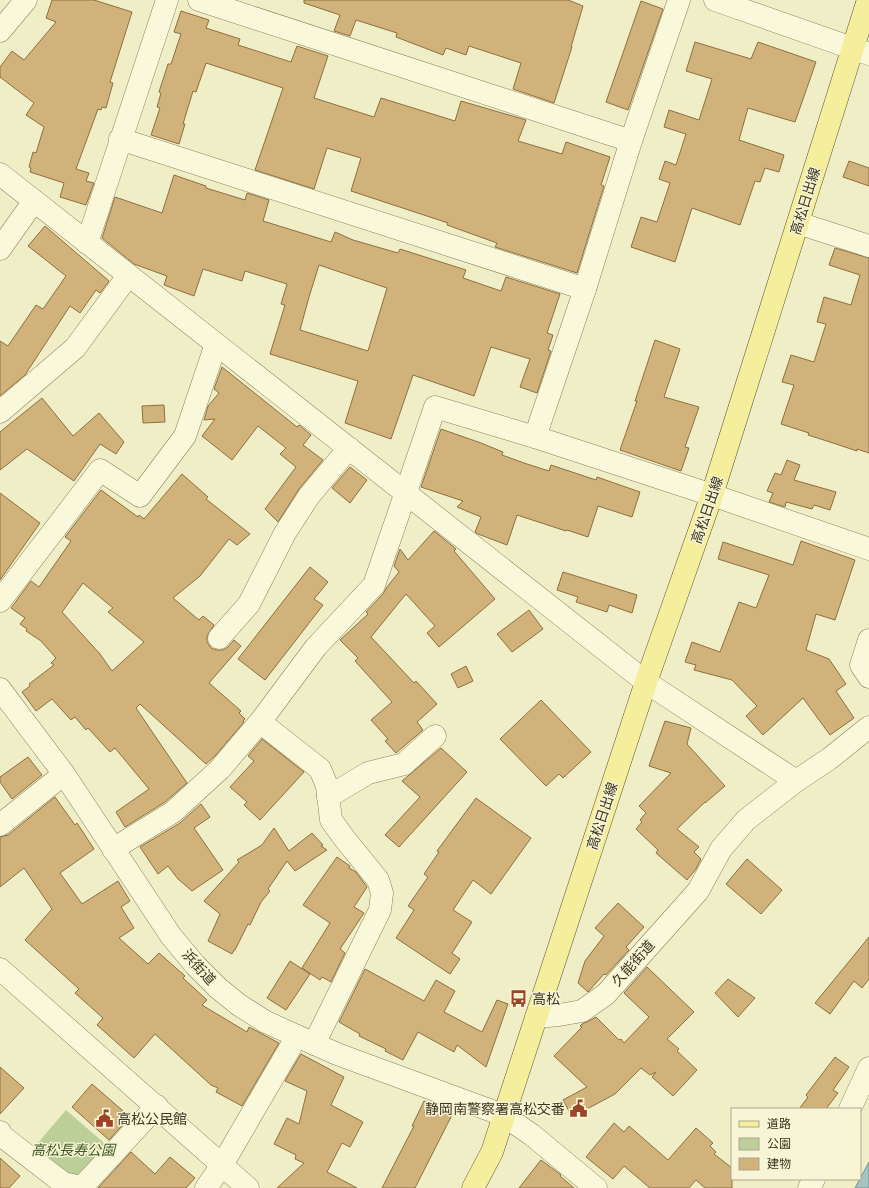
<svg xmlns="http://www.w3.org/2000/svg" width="869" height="1188" font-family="'Zilla Slab','Noto Sans JP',serif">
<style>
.green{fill:#bccf99}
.water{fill:#a8c4c2;stroke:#6e9392}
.building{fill:#d0b27a;stroke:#8d703f;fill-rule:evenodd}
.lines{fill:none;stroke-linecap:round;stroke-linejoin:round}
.minor-casing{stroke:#8d815b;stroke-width:23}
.major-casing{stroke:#5b4e2f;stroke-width:23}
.minor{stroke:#faf8da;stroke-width:22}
.major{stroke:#f4ee9d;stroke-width:22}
.labels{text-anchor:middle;stroke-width:3;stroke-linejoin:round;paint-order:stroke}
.street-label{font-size:14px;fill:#3d341f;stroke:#f7f5d6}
.poi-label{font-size:14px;fill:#3d341f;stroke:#f7f5d6;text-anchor:start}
.park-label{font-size:14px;font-style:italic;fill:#405a25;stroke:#f7f5d6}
</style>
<rect width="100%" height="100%" fill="#f0eec6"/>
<polygon class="green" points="66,1110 111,1149 83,1178 68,1179 31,1151"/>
<polygon class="water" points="869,1162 869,1188 855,1188"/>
<g class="building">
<polygon points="52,0 94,0 132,12 110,82 113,83 106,108 102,107 101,110 98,109 76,169 89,173 86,181 94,183 86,205 60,197 64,183 30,172 31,168 29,167 33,152 36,153 44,127 26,115 34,103 0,77 0,67 12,51 24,60 56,22 46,18"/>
<polygon points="304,0 568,0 583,6 571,47 572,47 554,103 513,89 521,63 469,46 466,55 446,48 443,55 396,37 397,33 356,20 350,36 334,31 340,15 304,3"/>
<polygon points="641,1 663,9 628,110 606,102"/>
<polygon points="181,11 209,20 206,28 240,39 238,45 291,62 297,46 328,56 314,98 374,117 381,98 455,121 461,101 526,120 518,141 562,154 566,142 610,157 601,185 604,186 577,273 495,247 497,243 447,225 448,223 351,191 361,158 327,148 314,189 255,170 283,88 206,63 196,92 193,91 183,124 185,124 179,144 151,135 160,108 157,107 161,93 159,92 168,64 171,64 181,34 174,32"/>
<polygon points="695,42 751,59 758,42 816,62 795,122 748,108 739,140 784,155 779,172 765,168 760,182 755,181 740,225 692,208 675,262 631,247 641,217 657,222 670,183 659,179 665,161 676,165 686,134 664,127 669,110 699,120 712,79 686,71"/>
<polygon points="849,161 869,168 869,186 843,177"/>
<path d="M 174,175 L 206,186 L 206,188 L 245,200 L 247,193 L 269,200 L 263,221 L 331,242 L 335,232 L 353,240 L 398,253 L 400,249 L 466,270 L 463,278 L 501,291 L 506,277 L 560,294 L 547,333 L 553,335 L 548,350 L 551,351 L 537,393 L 520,387 L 530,359 L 491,347 L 474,396 L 413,375 L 391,439 L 345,423 L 358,381 L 270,354 L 285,305 L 281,304 L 287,284 L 245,271 L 242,281 L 203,269 L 194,296 L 164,285 L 167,276 L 134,264 L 102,238 L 115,197 L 162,213 ZM 319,265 L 387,288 L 368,351 L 300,330 L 309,297 Z"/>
<polygon points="45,226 109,281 100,293 96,290 80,313 70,306 25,375 0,396 0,341 8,346 36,305 43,309 66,276 28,246"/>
<polygon points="835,248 869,258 869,453 857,449 857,451 833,443 808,435 809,433 781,424 794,385 782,382 791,355 814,362 826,324 817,322 824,297 851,305 860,275 829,265"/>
<polygon points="655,340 680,349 664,397 699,407 685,447 689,448 681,471 620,450 637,401 635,401"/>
<polygon points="222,367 297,427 299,425 311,435 303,445 323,460 299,489 278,522 265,509 296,467 280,454 286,448 258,426 232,460 202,436 215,419 204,420 208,406 219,393 214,389"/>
<polygon points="42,398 73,436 99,413 124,442 116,454 100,444 74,481 27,449 0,470 0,432"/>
<polygon points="164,405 165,422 143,423 142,406"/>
<polygon points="441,429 481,443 503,452 502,455 527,464 549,471 551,465 596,480 597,477 640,492 632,517 598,506 588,537 567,530 566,531 517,515 507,545 478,534 475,532 481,517 457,507 463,501 421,487"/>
<polygon points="787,460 800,465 794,480 836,492 830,510 814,505 812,509 786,502 785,507 769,502 773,493 767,491 775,473 781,475"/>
<polygon points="350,467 367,480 350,503 332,488"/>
<path d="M 182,474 L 208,497 L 206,499 L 250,534 L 237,545 L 229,539 L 200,576 L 173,598 L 199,620 L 203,616 L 214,625 L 207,636 L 207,642 L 211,648 L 216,650 L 223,650 L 228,647 L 234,640 L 241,646 L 209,683 L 241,711 L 239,713 L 245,719 L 243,721 L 244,722 L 215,756 L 206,764 L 140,704 L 136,708 L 187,783 L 165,802 L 125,827 L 116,812 L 149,789 L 115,748 L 110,752 L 88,728 L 86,730 L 75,717 L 71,720 L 52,699 L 36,711 L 22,692 L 30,686 L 29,684 L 54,665 L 51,663 L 56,658 L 41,641 L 26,631 L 27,629 L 20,624 L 25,618 L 11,608 L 31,581 L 39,587 L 71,541 L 65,537 L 101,490 L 138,517 L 139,515 L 144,519 ZM 83,583 L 113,608 L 108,612 L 144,642 L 112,671 L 100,654 L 62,612 Z"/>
<polygon points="0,493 40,523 0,580"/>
<polygon points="434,531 456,549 454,551 495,599 439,647 427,633 435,626 406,594 371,637 414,683 416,681 437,704 417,722 423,730 396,753 385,741 388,739 371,720 392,702 355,661 358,658 340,640 368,614 366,612 383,594 387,587 399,572 394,566 400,549 408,560"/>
<polygon points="801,541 855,560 835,620 816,614 806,650 829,659 846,684 836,691 854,718 830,735 803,698 763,735 746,716 757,706 732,680 694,670 696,665 685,662 692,642 720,652 739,602 756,608 769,575 718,559 723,542 793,565"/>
<polygon points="310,567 328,582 314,599 323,605 265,680 238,659"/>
<polygon points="563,572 637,595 632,613 609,605 607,612 576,602 578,597 557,590"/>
<polygon points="529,610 543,629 512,652 497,634"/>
<polygon points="466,666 473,681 458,688 451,674"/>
<polygon points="541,700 591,752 563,778 559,774 546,786 500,739"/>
<polygon points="665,721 691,728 687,744 725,786 705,803 705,802 677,829 699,847 694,852 701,859 696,869 687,880 656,853 658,850 636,829 642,822 640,820 646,813 639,806 671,773 649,766"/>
<polygon points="262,739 304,772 260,820 244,805 247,802 230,787 254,761 248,756"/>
<polygon points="441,748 467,772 399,847 385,835 420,797 402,781"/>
<polygon points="28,757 42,775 12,799 0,782 0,777"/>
<polygon points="55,797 75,825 77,823 94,849 60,873 82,904 118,881 130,901 121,907 134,928 119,938 148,964 159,953 185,976 183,978 207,1000 202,1005 247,1032 249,1027 279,1043 242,1106 216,1092 218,1088 211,1085 155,1034 134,1058 97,1025 103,1018 75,993 79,989 25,940 52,909 24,868 0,887 0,837 8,835"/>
<polygon points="476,798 531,838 491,894 473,880 453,910 472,922 452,953 460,959 450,974 396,938 414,910 408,906 428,877 424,874 439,852 437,851"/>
<polygon points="201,804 210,817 194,828 223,870 192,891 178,879 168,866 158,874 140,847 180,823"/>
<polygon points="274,828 289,851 312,833 323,845 321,846 327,850 295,871 287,861 268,889 270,891 261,902 250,925 248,924 235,950 234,950 232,954 208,941 220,914 204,901 239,862 237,860 262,845"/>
<polygon points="337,857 350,866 349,868 356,872 367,887 354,907 364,913 340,949 345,953 331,982 322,977 320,980 302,968 330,923 303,905"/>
<polygon points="747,859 782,890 761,914 726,884"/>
<polygon points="618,903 644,927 626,947 629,950 606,975 604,974 588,992 578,983 585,961 604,936 595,928"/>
<polygon points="869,937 869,979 862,988 854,981 830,1014 815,1003"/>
<polygon points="290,961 310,974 286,1010 267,998"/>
<polygon points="647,967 694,1012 667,1039 679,1049 677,1051 697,1070 673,1096 652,1077 656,1072 650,1075 641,1068 615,1094 572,1117 563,1100 587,1087 554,1056 582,1027 580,1026 582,1024 589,1021 596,1017 619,1040 621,1039 624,1043 649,1017 624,993"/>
<polygon points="365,969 424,1001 436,980 455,991 444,1012 482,1032 497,1000 508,1004 486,1067 457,1045 454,1052 418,1032 403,1060 385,1051 386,1049 359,1036 360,1034 339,1022"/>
<polygon points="728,979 755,998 738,1017 715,993"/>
<polygon points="301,1054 344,1077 331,1105 363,1122 350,1147 342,1143 327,1172 357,1188 277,1188 304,1163 295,1159 296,1155 274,1144 287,1118 299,1124 307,1091 285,1081"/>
<polygon points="835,1057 849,1067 833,1090 838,1093 826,1109 799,1109 808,1097 806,1095"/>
<polygon points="0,1067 24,1088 0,1114"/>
<polygon points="92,1084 130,1117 109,1140 72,1107"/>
<polygon points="424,1101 452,1115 415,1188 382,1188 414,1126 412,1126"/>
<polygon points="614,1123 624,1132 629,1126 668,1160 696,1128 713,1143 710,1146 716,1152 714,1154 732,1168 732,1188 705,1188 696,1180 689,1188 650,1188 624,1166 613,1179 586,1157"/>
<polygon points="131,1152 155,1174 170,1157 195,1178 186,1188 98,1188"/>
<polygon points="0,1158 20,1176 9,1188 0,1188"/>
<polygon points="541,1160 561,1175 560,1176 574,1188 519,1188"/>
</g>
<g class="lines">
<defs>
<g id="minor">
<polyline points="199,0 631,141"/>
<polyline points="679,0 631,141 585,289 535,437 712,495 869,549"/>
<polyline points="715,0 869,54"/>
<polyline points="0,31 26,0"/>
<polyline points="120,139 585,289"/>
<polyline points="0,174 646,682 796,781"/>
<polyline points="798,223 869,246"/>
<polyline points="87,243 167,0"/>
<polyline points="0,249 34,201"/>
<polyline points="0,412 75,348 128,276"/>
<polyline points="0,601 100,470 140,496 185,436 216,344"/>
<polyline points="219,638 249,604 285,533 309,496 349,448"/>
<polyline points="869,640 861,665 869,677"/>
<polyline points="0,689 64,774 171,936 196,966 218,988 239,1005 266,1022 297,1036 337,1054 503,1115 532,1135 596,1188"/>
<polyline points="260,722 320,769 327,786 331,820 344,838 378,880 382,893 380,910 314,1044"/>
<polyline points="328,797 368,773 404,764 435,736"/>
<polyline points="0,825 64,774"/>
<polyline points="113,849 173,812 220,769 260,722 316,647 374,585 406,492 435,407 535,437"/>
<polyline points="0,969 248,1188"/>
<polyline points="536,1017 559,1015 582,1011 606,994 698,891 721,849 746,820 796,781 829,759 869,727"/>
<polyline points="850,1109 869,1068"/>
<polyline points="0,1132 2,1136 63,1183 82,1187 157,1106"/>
<polyline points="206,1188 222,1165 297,1036"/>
<polyline points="809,1188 814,1179"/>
</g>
<polyline id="major" points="473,1188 492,1152 646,682 712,495 868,0"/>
</defs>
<use href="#minor" class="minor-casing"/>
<use href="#major" class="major-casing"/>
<use href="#minor" class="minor"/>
<use href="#major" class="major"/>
</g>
<defs>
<symbol id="bus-bare" viewBox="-9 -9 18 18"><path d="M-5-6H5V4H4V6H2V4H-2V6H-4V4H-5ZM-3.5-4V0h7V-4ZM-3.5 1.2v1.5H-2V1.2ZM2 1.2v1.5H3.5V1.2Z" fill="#9f4328" stroke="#f7f5d6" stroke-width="2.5" paint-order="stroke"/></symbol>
<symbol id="civic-bare" viewBox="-9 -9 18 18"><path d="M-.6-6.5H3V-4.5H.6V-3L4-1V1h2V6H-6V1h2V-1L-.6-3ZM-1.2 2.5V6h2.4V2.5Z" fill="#9f4328" stroke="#f7f5d6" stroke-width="2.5" paint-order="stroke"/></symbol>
</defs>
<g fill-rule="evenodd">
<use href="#bus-bare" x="506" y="986" width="25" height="25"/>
<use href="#civic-bare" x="566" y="1096" width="25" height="25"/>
<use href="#civic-bare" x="92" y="1106" width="25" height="25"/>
</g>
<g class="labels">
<g class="street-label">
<text transform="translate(805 201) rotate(-73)" y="5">高松日出線</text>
<text transform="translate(707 510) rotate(-71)" y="5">高松日出線</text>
<text transform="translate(602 816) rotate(-72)" y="5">高松日出線</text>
<text transform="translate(633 963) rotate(-48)" y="5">久能街道</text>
<text transform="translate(199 967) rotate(48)" y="5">浜街道</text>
</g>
<g class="poi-label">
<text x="532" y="1004">高松</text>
<text x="565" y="1114" text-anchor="end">静岡南警察署高松交番</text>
<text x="117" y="1124">高松公民館</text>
</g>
<g class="park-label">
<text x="73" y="1155">高松長寿公園</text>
</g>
</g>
<rect x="731" y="1108" width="130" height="72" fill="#f7f5d6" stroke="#ada88d"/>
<rect x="739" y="1121" width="20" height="6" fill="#f4ee9d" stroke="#ada88d"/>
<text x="767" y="1128" font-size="12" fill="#3d341f">道路</text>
<rect x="739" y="1138" width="20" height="12" fill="#bccf99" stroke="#ada88d"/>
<text x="767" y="1148" font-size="12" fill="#3d341f">公園</text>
<rect x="739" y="1158" width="20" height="12" fill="#d0b27a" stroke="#ada88d"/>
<text x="767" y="1168" font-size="12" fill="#3d341f">建物</text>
</svg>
